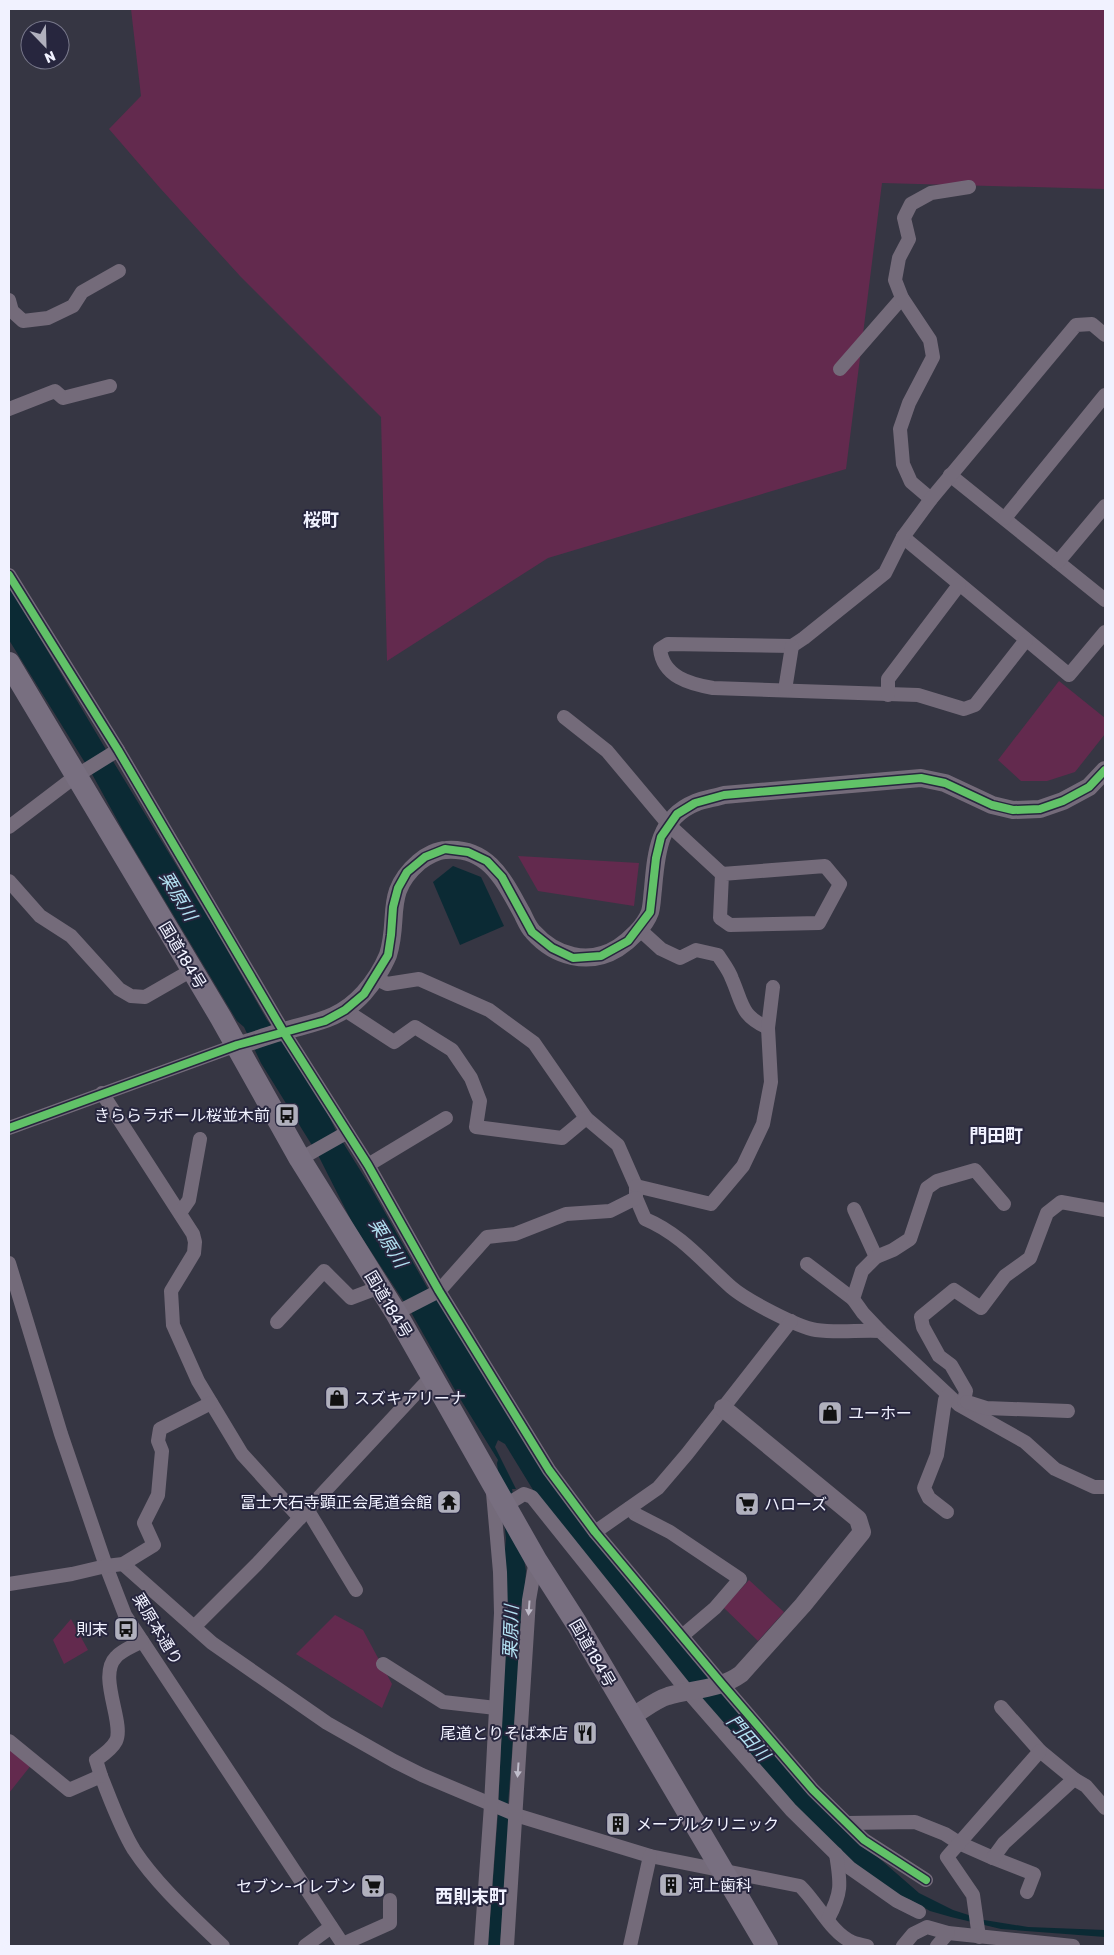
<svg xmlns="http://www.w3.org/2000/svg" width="1114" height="1955" font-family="Rubik,'Noto Sans JP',sans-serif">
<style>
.green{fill:#632a4e}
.water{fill:#0b2a34}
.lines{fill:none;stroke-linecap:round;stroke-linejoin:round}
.minor{stroke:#746b7a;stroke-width:14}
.tertiary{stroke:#746b7a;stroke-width:18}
.trunk{stroke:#786f80;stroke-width:22}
.cycleway-casing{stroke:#27263e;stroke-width:11}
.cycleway{stroke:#61c268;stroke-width:8}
.oneway{fill:#bfbcca}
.labels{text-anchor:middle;stroke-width:4;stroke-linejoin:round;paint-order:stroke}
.street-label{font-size:16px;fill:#f1f2ff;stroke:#27263e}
.poi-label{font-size:16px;fill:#f1f2ff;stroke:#27263e;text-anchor:end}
.neighbourhood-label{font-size:18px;font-weight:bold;fill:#f1f2ff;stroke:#27263e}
.water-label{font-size:18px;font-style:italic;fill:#b3e2f3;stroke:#27263e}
</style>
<rect width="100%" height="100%" fill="#363643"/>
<g class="green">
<polygon points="131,9 1105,9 1105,189 882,183 846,469 548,558 387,661 381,417 240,276 160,188 109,129 141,96"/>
<polygon points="1059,681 1105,718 1105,734 1075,772 1047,781 1021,781 998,760"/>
<polygon points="518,856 639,863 634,906 538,891"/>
<polygon points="749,1580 784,1612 758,1641 722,1606 733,1591 739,1591"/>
<polygon points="335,1615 363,1630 392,1684 382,1708 296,1654"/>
<polygon points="71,1619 88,1650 64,1664 53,1640"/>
<polygon points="9,1747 32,1764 9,1793"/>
</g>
<g class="water">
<polygon points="9,586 108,753 215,929 267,1020 290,1052 326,1110 337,1133 370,1186 428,1289 437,1299 564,1495 842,1826 919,1893 953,1910 984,1920 1028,1927 1105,1930 1105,1937 1001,1929 951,1917 930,1911 909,1899 900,1897 859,1870 793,1803 710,1709 538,1498 505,1444 498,1440 495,1447 516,1489 512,1489 526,1571 508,1804 509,1817 500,1946 488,1946 498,1813 504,1678 505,1550 506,1538 497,1463 498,1460 459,1397 412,1314 353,1224 318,1155 261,1063 244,1027 237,1021 125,834 92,774 9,640"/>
<polygon points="453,866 481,877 504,926 460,945 433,882"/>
</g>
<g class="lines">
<g class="minor">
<polyline points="9,300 12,311 23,321 48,318 73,306 82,292 119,271"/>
<polyline points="840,369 902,298"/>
<polyline points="9,409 55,391 63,398 110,386"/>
<polyline points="950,475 1105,600"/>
<polyline points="931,499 911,482 903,464 900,429 909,403 933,357 930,340 902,298 895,280 899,258 909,239 904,218 911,204 931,193 969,187"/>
<polyline points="1005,518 1105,395"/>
<polyline points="903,537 1069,675 1105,632"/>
<polyline points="1058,562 1105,506"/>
<polyline points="9,575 118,750 283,1031 368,1165 439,1291 549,1470 595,1532 722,1684 813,1790 864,1840 926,1880"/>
<path d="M 1026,640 L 975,705 L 964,709 L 918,695 L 713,688 C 690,684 663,677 660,649 L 668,644 L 792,646 L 804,638 L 885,573 L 903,537 L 931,499 L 1076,325 L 1092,324 L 1105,335"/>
<polyline points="785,690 792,646"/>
<polyline points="888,695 888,679 959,585"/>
<polyline points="564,717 607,751 669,825 722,874 825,866 840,884 819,923 730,925 720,918 722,874"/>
<polyline points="9,827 76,776 118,750"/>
<polyline points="9,881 40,916 71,936 119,989 131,996 145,997 192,970"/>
<path d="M 639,929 L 661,949 L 680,958 L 696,950 L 718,955 C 723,963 729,970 732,979 C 743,1004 740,1015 768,1028"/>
<path d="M 375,978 L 387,984 L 419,979 L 489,1010 L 534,1043 L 586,1118 L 618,1145 L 636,1186 L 636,1198 L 645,1219 C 681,1234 703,1262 731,1287 C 746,1300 797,1327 816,1330 C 837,1333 859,1330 880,1331 L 959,1405 L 1025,1442 L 1055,1469 L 1094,1487 L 1105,1487"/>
<polyline points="345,1010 394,1042 415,1027 452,1050 471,1078 480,1101 476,1127 562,1138 586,1118"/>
<polyline points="102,1093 193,1234 195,1242 194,1253 171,1291 173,1325 198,1381 242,1454 300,1518"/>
<polyline points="9,1128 237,1045"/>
<polyline points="300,1159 346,1133"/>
<polyline points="368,1165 446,1118"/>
<polyline points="636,1186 711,1204 743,1166 763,1124 771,1082 768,1028 773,987"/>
<polyline points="854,1209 876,1257"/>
<polyline points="180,1213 189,1200 200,1139"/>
<polyline points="9,1263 61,1434 106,1566 125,1615 344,1946"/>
<polyline points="807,1264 853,1299"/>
<polyline points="396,1313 439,1291 487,1237 515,1234 566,1214 610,1211 636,1198"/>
<polyline points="277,1322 324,1271 351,1298 380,1287"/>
<polyline points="880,1331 863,1313 853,1299 862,1271 876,1257 893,1250 910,1239 927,1188 937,1181 975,1170 1004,1204"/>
<polyline points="964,1401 966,1391 951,1365 939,1356 923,1327 921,1317 954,1290 981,1308 1005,1276 1030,1258 1047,1213 1061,1202 1105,1210"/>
<polyline points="967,1402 986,1408 1068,1411"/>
<polyline points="506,1505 524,1494 532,1497 688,1692 791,1810 850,1868 897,1901 919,1912"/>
<polyline points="630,1508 635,1514 670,1532 740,1579 715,1608 682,1636"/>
<polyline points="307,1509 356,1590"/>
<polyline points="947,1512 929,1498 924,1488 937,1455 945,1400 948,1396"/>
<polyline points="595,1532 658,1488 687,1454 791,1321"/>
<path d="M 123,1564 L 212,1643 L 327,1723 L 394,1761 L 422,1775 L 519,1816 L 650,1856 L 800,1886 C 817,1902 831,1933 852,1942 C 857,1944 862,1945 867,1946"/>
<polyline points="9,1584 72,1574 106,1566 123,1564 154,1545 144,1523 158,1495 162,1451 158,1441 160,1429 211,1403"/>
<polyline points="194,1627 257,1564 432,1376"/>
<polyline points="383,1664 443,1702 496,1708"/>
<polyline points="1001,1707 1040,1751 1074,1779"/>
<path d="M 9,1741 L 69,1790 L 101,1776 C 111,1801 120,1827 134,1850 C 157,1885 193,1917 223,1946"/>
<path d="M 101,1776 L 96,1760 C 103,1755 112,1749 116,1741 C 125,1723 97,1676 116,1657 C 122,1650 134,1646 142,1641"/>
<polyline points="848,1823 915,1822 945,1834 959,1843 993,1858 1034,1874 1027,1892"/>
<polyline points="993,1858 1004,1843 1074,1779 1086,1786 1105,1808"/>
<path d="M 828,1919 C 842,1893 841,1884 836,1854"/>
<polyline points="979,1937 973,1895 947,1857 1040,1751"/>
<polyline points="343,1944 390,1923 390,1900"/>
<polyline points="305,1946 331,1927"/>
<polyline points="481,1946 491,1805 501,1613 500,1572 493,1493"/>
<polyline points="507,1946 529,1600 536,1560"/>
<polyline points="630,1946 650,1856"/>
<polyline points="903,1946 913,1934 927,1927 948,1933 1073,1946"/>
<polyline points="937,1946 948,1933"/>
</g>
<g class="tertiary">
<path d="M 237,1045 C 253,1042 268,1035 284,1031 C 315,1022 340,1020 364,993 C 373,983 383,967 388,955 C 400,917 383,893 419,862 C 426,856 438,850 446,850 C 489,847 504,881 522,913 C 525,919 528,927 533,932 C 555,957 589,966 618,948 C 630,940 645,926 650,912 C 652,905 652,896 653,889 C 656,855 658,818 695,803 C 704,799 715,798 724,795 L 921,778 L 945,783 L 992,805 L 1013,810 L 1040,809 L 1063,801 L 1089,787 L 1105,770"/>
<path d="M 631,1717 C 642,1711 655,1700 668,1696 C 693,1689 719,1690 741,1674 L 803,1605 L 862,1532 L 858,1519 L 723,1408"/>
</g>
<polyline class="trunk" points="9,663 221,1018 300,1159 396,1313 536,1560 577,1624 767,1946"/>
<defs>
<g id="cycleway">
<polyline points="9,575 118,750 283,1031 368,1165 439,1291 549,1470 595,1532 722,1684 813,1790 864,1840 926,1880"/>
<polyline points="9,1128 237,1045 325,1021 345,1010 364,994 388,955 391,935 393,907 398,888 407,872 425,857 445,849 468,852 487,861 502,877 532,932 552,948 573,958 601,956 628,941 650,912 656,858 661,837 677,814 695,803 724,795 921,778 945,783 992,805 1013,810 1040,809 1063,801 1089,787 1105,770"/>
</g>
</defs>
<use href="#cycleway" class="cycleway-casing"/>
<use href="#cycleway" class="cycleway"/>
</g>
<defs><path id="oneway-solid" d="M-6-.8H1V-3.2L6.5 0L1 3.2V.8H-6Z" transform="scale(1.25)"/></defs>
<g class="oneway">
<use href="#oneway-solid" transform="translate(529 1608) rotate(94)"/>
<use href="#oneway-solid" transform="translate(518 1770) rotate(94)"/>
</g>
<defs>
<symbol id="bus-square" viewBox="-11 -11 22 22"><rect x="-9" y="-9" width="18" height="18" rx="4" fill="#b0b0bd" stroke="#27263e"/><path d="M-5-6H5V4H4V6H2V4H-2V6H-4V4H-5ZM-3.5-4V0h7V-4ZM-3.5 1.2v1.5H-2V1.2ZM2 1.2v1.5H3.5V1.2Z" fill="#111"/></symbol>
<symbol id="shop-square" viewBox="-11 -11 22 22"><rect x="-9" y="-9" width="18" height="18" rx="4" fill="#b0b0bd" stroke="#27263e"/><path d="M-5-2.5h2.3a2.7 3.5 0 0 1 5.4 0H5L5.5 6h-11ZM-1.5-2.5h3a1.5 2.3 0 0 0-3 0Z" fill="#111"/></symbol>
<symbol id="temple-square" viewBox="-11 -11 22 22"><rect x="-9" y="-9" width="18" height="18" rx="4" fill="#b0b0bd" stroke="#27263e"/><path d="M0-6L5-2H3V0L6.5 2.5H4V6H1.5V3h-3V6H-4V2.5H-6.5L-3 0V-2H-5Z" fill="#111"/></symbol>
<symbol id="supermarket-square" viewBox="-11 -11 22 22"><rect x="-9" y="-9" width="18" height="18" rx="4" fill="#b0b0bd" stroke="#27263e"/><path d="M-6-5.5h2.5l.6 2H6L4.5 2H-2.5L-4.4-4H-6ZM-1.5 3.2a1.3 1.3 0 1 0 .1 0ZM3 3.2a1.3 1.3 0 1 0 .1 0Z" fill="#111"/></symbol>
<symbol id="restaurant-square" viewBox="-11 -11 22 22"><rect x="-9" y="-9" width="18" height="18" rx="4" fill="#b0b0bd" stroke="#27263e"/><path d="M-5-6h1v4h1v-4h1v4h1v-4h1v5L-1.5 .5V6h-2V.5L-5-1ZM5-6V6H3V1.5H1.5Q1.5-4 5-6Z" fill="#111"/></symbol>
<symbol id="building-square" viewBox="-11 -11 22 22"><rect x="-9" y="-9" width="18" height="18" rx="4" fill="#b0b0bd" stroke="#27263e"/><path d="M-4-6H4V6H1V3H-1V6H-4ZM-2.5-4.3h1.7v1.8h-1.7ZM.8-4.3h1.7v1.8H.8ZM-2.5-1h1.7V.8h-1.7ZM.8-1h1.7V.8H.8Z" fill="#111"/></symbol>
</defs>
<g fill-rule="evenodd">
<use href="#bus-square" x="273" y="1101" width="28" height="28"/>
<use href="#shop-square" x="323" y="1384" width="28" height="28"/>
<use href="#shop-square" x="816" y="1399" width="28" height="28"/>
<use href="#temple-square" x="435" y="1488" width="28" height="28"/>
<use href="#supermarket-square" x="733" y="1490" width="28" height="28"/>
<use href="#bus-square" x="112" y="1615" width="28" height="28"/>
<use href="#restaurant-square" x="571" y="1719" width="28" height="28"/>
<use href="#building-square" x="604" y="1810" width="28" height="28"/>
<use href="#building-square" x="657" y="1871" width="28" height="28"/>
<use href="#supermarket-square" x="359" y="1872" width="28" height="28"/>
</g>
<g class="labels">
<g class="street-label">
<text transform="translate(183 955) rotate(59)" y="6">国道184号</text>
<text transform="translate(389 1304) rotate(59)" y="6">国道184号</text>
<text transform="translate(158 1629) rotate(59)" y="6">栗原本通り</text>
<text transform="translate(593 1653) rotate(60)" y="6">国道184号</text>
</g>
<g class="poi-label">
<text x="270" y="1121">きららラポール桜並木前</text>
<text x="354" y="1404" text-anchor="start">スズキアリーナ</text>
<text x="848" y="1419" text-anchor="start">ユーホー</text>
<text x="432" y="1508">冨士大石寺顕正会尾道会館</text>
<text x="764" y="1510" text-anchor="start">ハローズ</text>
<text x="108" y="1635">則末</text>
<text x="568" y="1739">尾道とりそば本店</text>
<text x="636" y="1830" text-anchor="start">メープルクリニック</text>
<text x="688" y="1891" text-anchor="start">河上歯科</text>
<text x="356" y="1892">セブン-イレブン</text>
</g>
<g class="neighbourhood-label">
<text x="321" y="526">桜町</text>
<text x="996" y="1142">門田町</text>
<text x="471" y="1903">西則末町</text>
</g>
<g class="water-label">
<text transform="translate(178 896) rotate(59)" y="6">栗原川</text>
<text transform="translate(388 1243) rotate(58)" y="6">栗原川</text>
<text transform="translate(511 1632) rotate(-88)" y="6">栗原川</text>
<text transform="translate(748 1738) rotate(49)" y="6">門田川</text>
</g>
</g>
<rect width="1114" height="1955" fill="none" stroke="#f1f2ff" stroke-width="20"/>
<g transform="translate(45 45) rotate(157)"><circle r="24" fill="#27263e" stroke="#78788b"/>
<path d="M0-4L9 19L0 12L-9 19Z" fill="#b0b0bd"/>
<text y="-8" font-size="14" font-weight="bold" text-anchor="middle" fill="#f1f2ff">N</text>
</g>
</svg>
